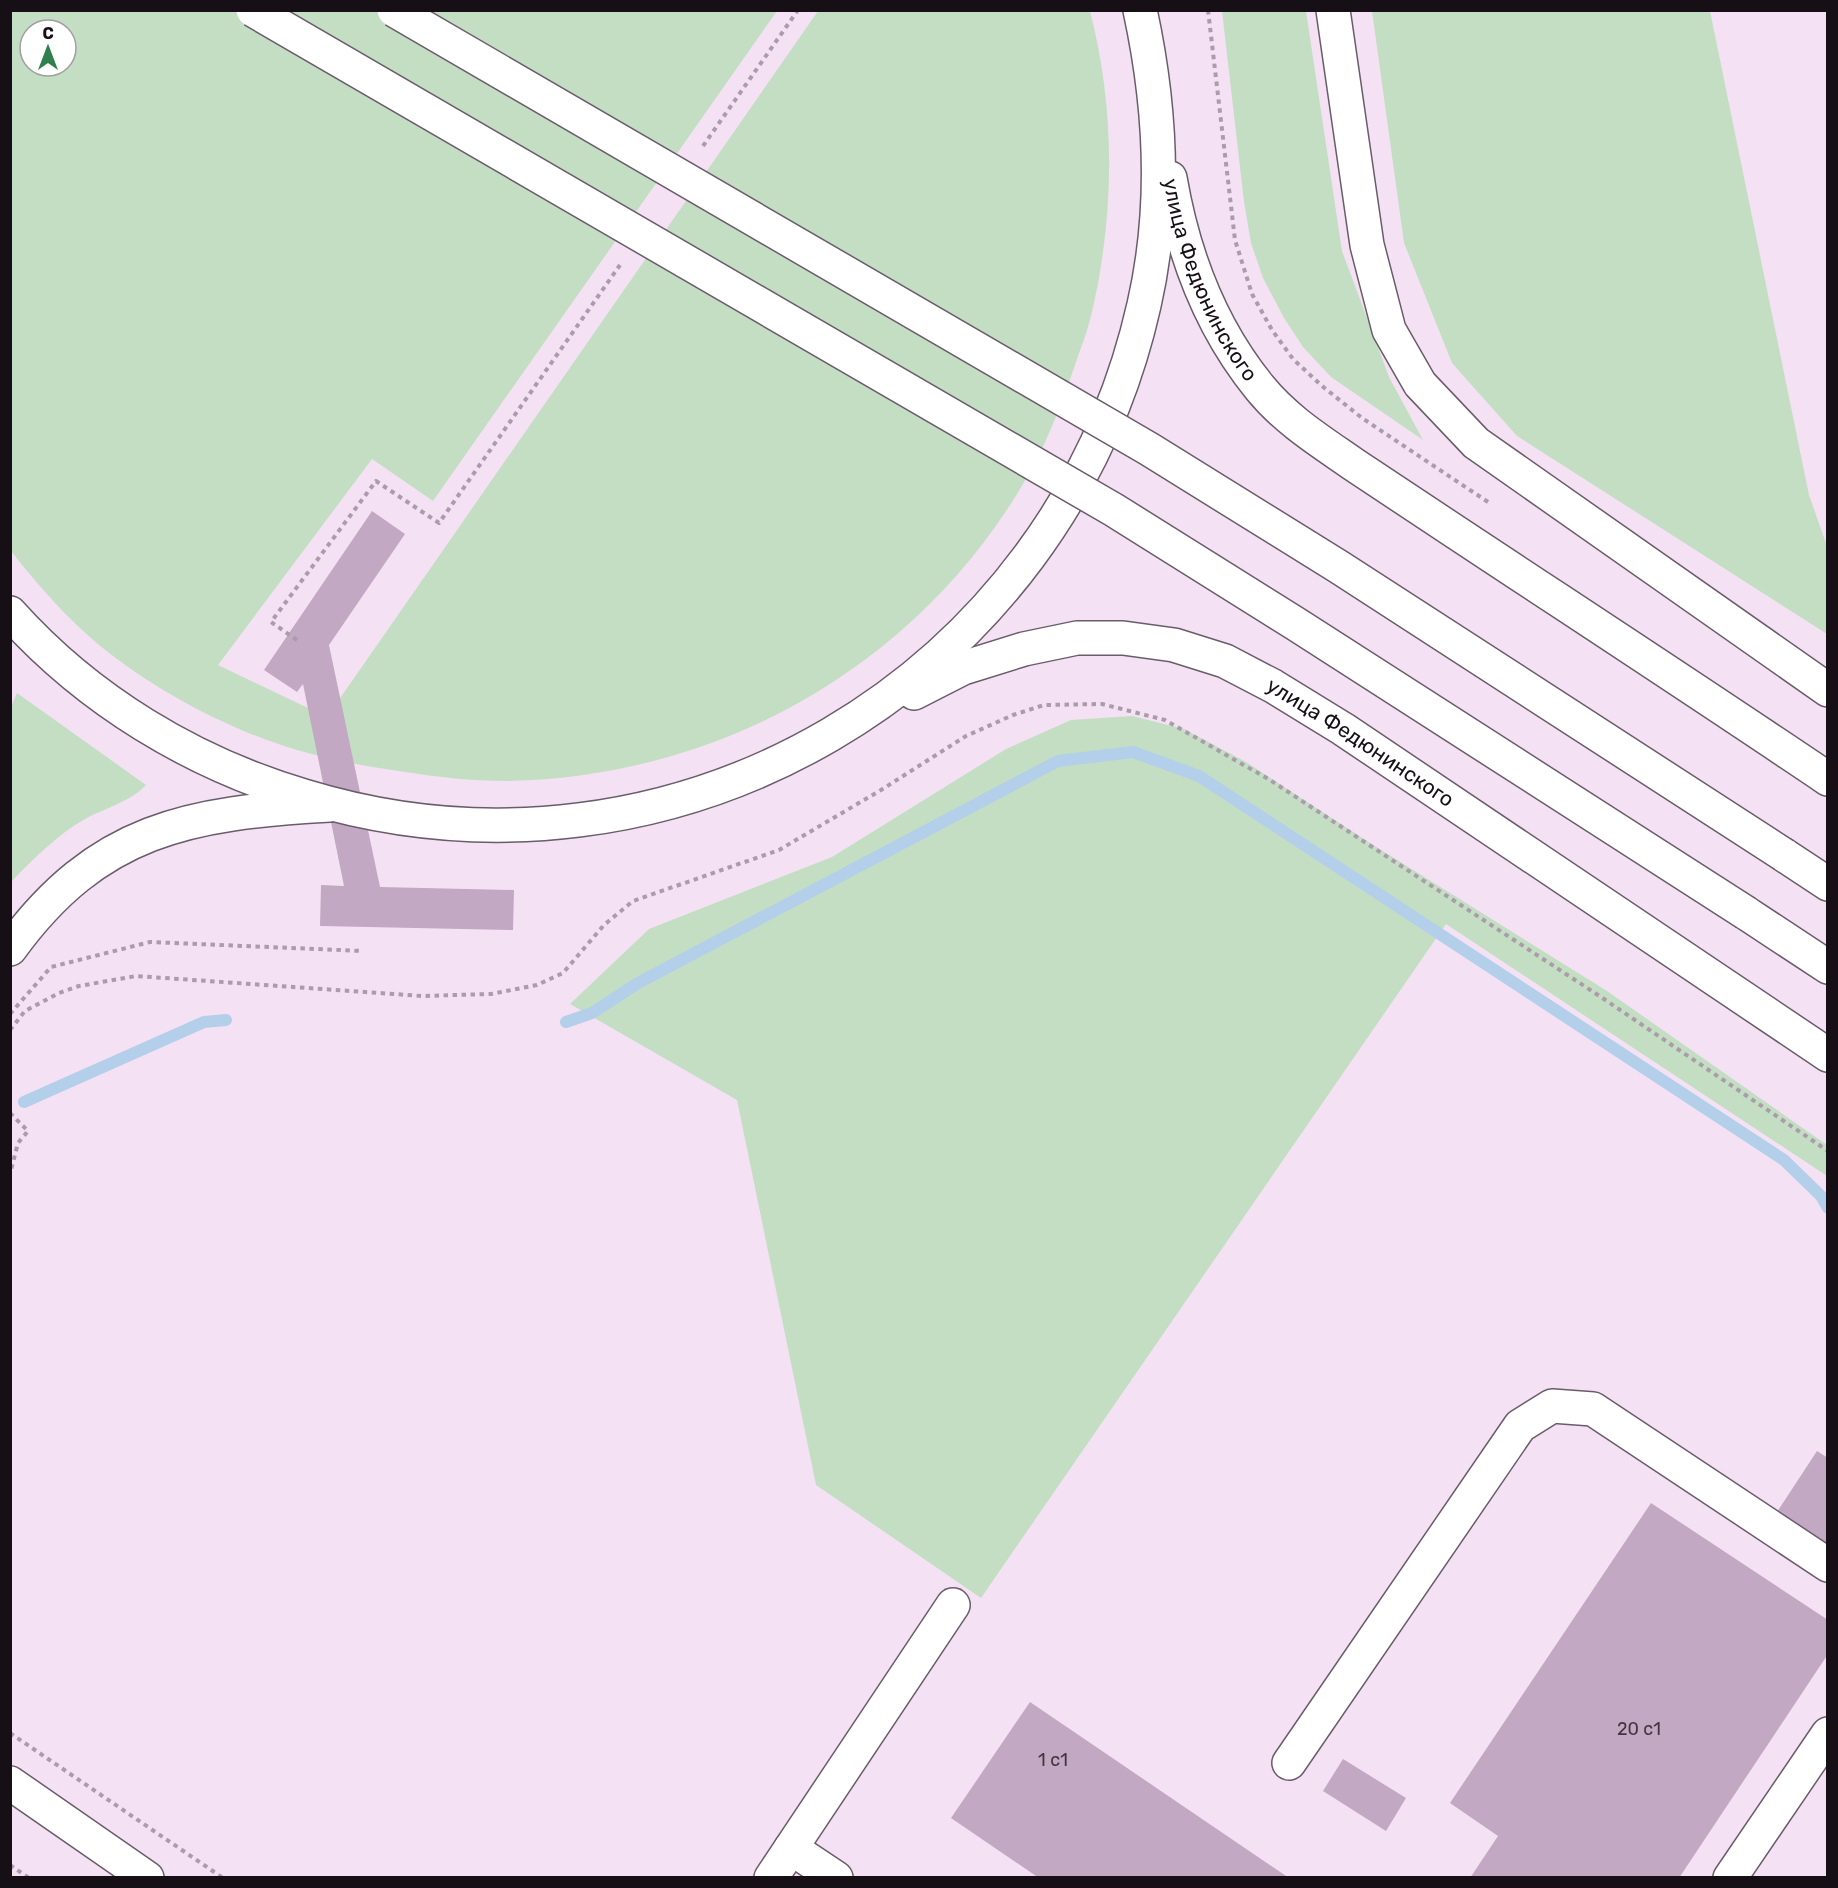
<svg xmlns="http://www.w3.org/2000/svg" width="1838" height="1888" font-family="Rubik,sans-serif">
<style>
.green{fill:#c3dec3;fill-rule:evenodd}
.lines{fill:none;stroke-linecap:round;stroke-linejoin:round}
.stream{stroke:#b4cfea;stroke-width:12}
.building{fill:#c2a8c3}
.minor-casing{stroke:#6a5c6b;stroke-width:36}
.major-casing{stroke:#6a5c6b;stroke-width:36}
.highway-casing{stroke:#6a5c6b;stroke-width:36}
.path{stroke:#aa9caa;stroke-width:4;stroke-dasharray:4.5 4.5;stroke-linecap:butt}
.minor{stroke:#fff;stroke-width:33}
.major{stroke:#fff;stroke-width:33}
.highway{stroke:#fff;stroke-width:33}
.highway-bridge-casing{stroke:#6a5c6b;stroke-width:36;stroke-linecap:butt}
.highway-bridge{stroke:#fff;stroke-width:33}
.labels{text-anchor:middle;stroke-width:4.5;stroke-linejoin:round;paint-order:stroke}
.number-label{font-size:18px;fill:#413641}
.street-label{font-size:21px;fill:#161016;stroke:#fff}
</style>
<rect width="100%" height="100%" fill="#f4e2f4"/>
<g class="green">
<path d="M 10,11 L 777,11 L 433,501 L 372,459 L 218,665 L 327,717 L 818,11 L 1090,11 C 1116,111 1115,219 1090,320 C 1086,336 1079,352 1074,368 C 1063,399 1051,432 1036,461 C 931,658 727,778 505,781 C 472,781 437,777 405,772 C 369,767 332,760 297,750 C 239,733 173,700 124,664 C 80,633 44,593 11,551 ZM 30,30 L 66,30 L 66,66 L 30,66 Z"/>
<polygon points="1222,11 1306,11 1342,251 1389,377 1423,440 1331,377 1303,347 1284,318 1263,278 1251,243 1244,202"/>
<polygon points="1372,11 1710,11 1809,495 1827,546 1827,634 1517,436 1452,363 1404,243"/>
<path d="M 17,693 L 146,785 C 130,802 105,808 85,819 C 57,835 33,859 11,882 L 10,709 Z"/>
<polygon points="1132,716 1184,729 1246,762 1370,843 1607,991 1827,1145 1827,1176 1446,924 981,1598 816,1485 737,1100 570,1004 649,929 832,857 1006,749 1071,720"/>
</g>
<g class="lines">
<g class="stream">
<polyline points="566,1022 592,1013 638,983 1058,761 1133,752 1199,776 1784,1160 1821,1196 1828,1208"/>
<polyline points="24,1102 204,1022 226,1020"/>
</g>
</g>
<g class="building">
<polygon points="372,511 405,534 329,645 380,887 514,890 513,930 320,926 321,885 344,886 303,684 297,692 264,670"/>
<polygon points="1817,1451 1828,1458 1828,1545 1777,1512"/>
<polygon points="1651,1503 1828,1620 1828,1654 1679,1878 1470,1878 1498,1836 1450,1803"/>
<polygon points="1030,1702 1289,1878 1039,1878 951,1818"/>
<polygon points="1343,1759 1406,1798 1386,1831 1323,1791"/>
</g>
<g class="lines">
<defs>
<g id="minor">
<path d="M 10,949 C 98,828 189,813 330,805"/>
<polyline points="1289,1763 1520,1426 1552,1406 1593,1409 1828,1565"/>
<polyline points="10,1783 147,1878"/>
<polyline points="791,1848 836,1878"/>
<polyline points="771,1878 953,1605"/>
<polyline points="1730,1878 1828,1734"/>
</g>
<g id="major">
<polyline points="1333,10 1367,245 1389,330 1420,384 1476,443 1828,690"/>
<path id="s1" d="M 1170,178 C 1183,254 1211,328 1260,388 C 1286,420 1320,441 1353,464 C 1388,487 1422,510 1457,533 C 1581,615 1705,696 1828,779"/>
<path d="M 10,613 C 88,700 192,763 304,796 C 674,909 1059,682 1144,305 C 1166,209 1161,107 1140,10"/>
<path id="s2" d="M 914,693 L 963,668 L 1024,649 L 1077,638 L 1123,638 L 1174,645 L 1225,661 L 1273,686 L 1343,729 L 1828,1055"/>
</g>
<g id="highway">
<polyline points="1784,855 1828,884"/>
<polyline points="1746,913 1828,967"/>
</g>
</defs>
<use href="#minor" class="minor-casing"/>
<use href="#major" class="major-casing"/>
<use href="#highway" class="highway-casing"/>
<g class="path">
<polyline points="1208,10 1235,240 1252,294 1272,330 1293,359 1322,386 1362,418 1491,504"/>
<polyline points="703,146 798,10"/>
<polyline points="297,640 271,622 376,481 439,523 620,265"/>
<polyline points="10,1014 51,967 150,942 363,951"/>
<polyline points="10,1030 25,1011 59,993 79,986 136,976 422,996 491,994 537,985 563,973 604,925 633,901 779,850 881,790 966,736 1013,715 1044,705 1102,704 1165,720 1270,780 1601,997 1828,1151"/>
<polyline points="10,1113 28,1131 18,1143 10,1174"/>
<polyline points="10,1733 223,1878"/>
<polyline points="10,1865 29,1878"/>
</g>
<use href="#minor" class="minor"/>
<use href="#major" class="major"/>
<use href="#highway" class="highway"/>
<defs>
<g id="highway-bridge">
<polyline points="253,10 1114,510 1296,624 1746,913"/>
<polyline points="394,10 1149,449 1339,567 1784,855"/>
</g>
</defs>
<use href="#highway-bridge" class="highway-bridge-casing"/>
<use href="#highway-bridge" class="highway-bridge"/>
</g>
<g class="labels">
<g class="number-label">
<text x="1639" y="1735">20 с1</text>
<text x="1053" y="1766">1 с1</text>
</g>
<g class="street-label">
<text dy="7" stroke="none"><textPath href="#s1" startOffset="110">улица Федюнинского</textPath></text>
<text dy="7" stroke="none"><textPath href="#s2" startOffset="482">улица Федюнинского</textPath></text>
</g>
</g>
<rect width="1838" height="1888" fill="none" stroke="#161016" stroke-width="24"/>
<g transform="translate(48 48)"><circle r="28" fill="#ffffff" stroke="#a29fa2" stroke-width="1.5"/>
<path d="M0-4.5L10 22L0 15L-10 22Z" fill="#307f4f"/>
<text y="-9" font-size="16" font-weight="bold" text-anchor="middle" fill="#161016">С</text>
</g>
</svg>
